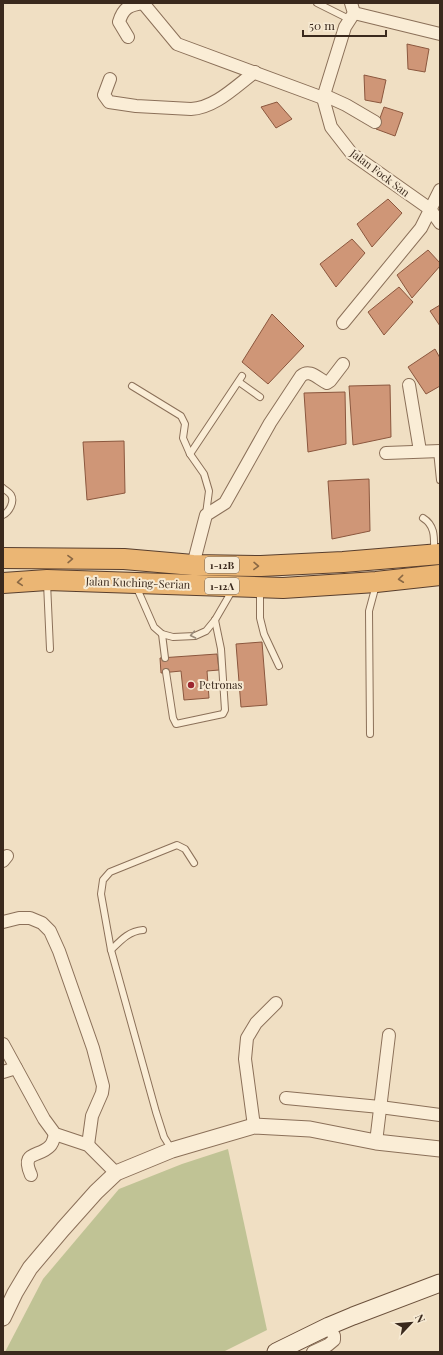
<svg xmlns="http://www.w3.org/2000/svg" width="443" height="1355" font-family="'Playfair Display',serif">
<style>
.cemetery{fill:#c0c395}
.building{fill:#cf9677;stroke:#8b573e}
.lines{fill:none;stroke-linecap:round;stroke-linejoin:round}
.service-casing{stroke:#8b7059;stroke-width:8}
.minor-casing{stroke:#8b7059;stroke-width:14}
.tertiary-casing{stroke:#8b7059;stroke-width:17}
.secondary-casing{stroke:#6c513c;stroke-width:19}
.trunk-casing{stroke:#583e2d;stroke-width:22}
.service{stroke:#faedd6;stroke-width:6}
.minor{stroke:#faedd6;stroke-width:12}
.tertiary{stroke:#faedd6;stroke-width:15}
.secondary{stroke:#faedd6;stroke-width:17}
.trunk{stroke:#ebb674;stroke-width:20}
.oneway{stroke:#8a6844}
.oneway2{stroke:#9a8b7a}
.poi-dot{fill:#9c262f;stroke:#f7ead3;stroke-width:1.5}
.labels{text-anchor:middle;stroke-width:4;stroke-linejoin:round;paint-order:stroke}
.shield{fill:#f7ead3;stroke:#736354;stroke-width:1}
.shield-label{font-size:10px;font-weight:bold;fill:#3a291d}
.street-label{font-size:11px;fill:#3a291d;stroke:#f7ead3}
.poi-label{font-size:11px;fill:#3a291d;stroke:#f7ead3;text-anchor:start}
</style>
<rect width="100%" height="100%" fill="#f0dfc3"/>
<polygon class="cemetery" points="228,1149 267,1330 223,1352 5,1352 43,1279 119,1189 182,1164"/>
<g class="building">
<polygon points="407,44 429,49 425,72 408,69"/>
<polygon points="364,75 386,80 381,103 365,100"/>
<polygon points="277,102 292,119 276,128 261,107"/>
<polygon points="384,107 403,113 395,136 376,129"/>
<polygon points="388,199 402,213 372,247 357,224"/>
<polygon points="352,239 365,253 336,287 320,264"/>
<polygon points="428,250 440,263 440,266 412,298 397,275"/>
<polygon points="399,287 413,302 384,335 368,312"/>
<polygon points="440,305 440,326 430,311"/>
<polygon points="272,314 304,346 268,384 242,362"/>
<polygon points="435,349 440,358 440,386 426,394 408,367"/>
<polygon points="390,385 391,437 353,445 349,386"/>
<polygon points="345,392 346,444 308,452 304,393"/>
<polygon points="124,441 125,493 87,500 83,442"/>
<polygon points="369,479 370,531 332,539 328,481"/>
<polygon points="262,642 267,705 241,707 236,644"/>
<polygon points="217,654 219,670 207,671 209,698 184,700 181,671 161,673 160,658"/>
</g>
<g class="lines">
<defs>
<g id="service">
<polyline points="317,3 349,19"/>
<polyline points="239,382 260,397"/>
<polyline points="132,386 181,416 185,424 183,438 190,454 204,474 209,491 206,514"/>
<polyline points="437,451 440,480"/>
<polyline points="190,454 242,376"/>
<path d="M 3,488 C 5,490 9,492 11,495 C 15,502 9,512 3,515"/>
<path d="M 423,518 C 436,526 434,539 434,553"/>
<polyline points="47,583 50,649"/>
<polyline points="136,586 154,627 162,634 173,637 195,636 206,631 215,620 233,589"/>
<polyline points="260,591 260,618 264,634 279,666"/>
<polyline points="162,634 165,658"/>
<polyline points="166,672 173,718 176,724 223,714 225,710 221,649 215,620"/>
<polyline points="370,734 369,611 376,585"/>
<path d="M 111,950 C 121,940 129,931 143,930"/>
<polyline points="172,1150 164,1137 156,1112 111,950 101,894 103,880 110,872 177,845 185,849 194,863"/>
</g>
<g id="minor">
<polyline points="351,3 354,13 345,27 323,98 331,127 352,154 430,209 440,223"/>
<polyline points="354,13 440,34"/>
<path d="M 128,37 L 119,22 C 123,8 129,5 143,3 L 177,44 L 323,98"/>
<path d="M 110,79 L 104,95 L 109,102 L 136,106 L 191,109 C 215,108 236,86 255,72"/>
<polyline points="324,95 346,105 375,122"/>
<polyline points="343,323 421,228 440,190"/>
<polyline points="409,385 420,451"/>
<polyline points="386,453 440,451"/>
<path d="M 193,565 L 206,515 L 225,503 L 270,423 L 301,376 C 310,368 318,379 327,383 L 330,381 L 343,364"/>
<polyline points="3,861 7,856"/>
<polyline points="3,922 19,918 30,918 42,923 50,931 59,951 93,1048 103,1086 102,1093 92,1116 88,1145"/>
<polyline points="3,1044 44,1119 55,1134 88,1145 116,1173"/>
<polyline points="3,1072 16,1068"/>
<polyline points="286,1098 380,1107 440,1115"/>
<polyline points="254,1126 245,1059 247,1038 256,1023 276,1003"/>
<polyline points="376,1142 389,1035"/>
<path d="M 31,1175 C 20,1150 39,1158 50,1146 C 53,1143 54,1138 55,1134"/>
<polyline points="313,1352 328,1345 334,1340 334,1336 329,1326"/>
</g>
<polyline id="tertiary" points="3,1318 15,1293 30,1268 63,1229 96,1192 116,1173 172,1150 254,1126 310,1129 376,1142 440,1149"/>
<polyline id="secondary" points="276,1352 329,1326 353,1316 440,1283"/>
<g id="trunk">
<polyline points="3,558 124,559 193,565 261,566 343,562 440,554"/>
<polyline points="3,583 47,580 283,588 376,582 440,575"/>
</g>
</defs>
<use href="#service" class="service-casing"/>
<use href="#minor" class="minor-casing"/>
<use href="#tertiary" class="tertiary-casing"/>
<use href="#secondary" class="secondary-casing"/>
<use href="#trunk" class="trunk-casing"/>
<use href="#service" class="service"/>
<use href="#minor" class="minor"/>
<use href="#tertiary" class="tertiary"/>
<use href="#secondary" class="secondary"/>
<use href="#trunk" class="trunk"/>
</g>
<defs><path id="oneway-chevron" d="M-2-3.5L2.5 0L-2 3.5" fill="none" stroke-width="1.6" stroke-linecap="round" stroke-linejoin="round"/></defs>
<g class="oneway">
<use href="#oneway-chevron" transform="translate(70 559) rotate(-1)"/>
<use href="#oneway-chevron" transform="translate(256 566) rotate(1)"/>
<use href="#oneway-chevron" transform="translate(401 579) rotate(174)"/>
<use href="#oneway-chevron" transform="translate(20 582) rotate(175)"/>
</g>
<use class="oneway2" href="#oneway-chevron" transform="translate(193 635) rotate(169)"/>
<circle class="poi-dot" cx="191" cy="685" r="4"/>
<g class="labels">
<g class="shield">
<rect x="205" y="557" width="34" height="16" rx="3"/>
<rect x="205" y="578" width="34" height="16" rx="3"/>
</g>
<g class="shield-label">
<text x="222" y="569">1-12B</text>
<text x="222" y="590">1-12A</text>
</g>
<g class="street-label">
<text transform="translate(380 173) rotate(37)" y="4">Jalan Fock San</text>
<text transform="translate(138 583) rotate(2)" y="4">Jalan Kuching-Serian</text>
</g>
<g class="poi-label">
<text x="199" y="689">Petronas</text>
</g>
</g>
<rect width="443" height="1355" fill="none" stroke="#3a291d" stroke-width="8"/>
<g transform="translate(411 1323) rotate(64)" stroke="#f7ead3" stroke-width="3" paint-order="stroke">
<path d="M0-3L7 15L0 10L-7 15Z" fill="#3a291d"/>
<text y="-6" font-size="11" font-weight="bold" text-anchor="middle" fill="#3a291d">N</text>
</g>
<path d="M303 30v6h83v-6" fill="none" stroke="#3a291d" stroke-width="2"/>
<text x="309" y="30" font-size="12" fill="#3a291d" stroke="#f7ead3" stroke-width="3" paint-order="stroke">50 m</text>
</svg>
